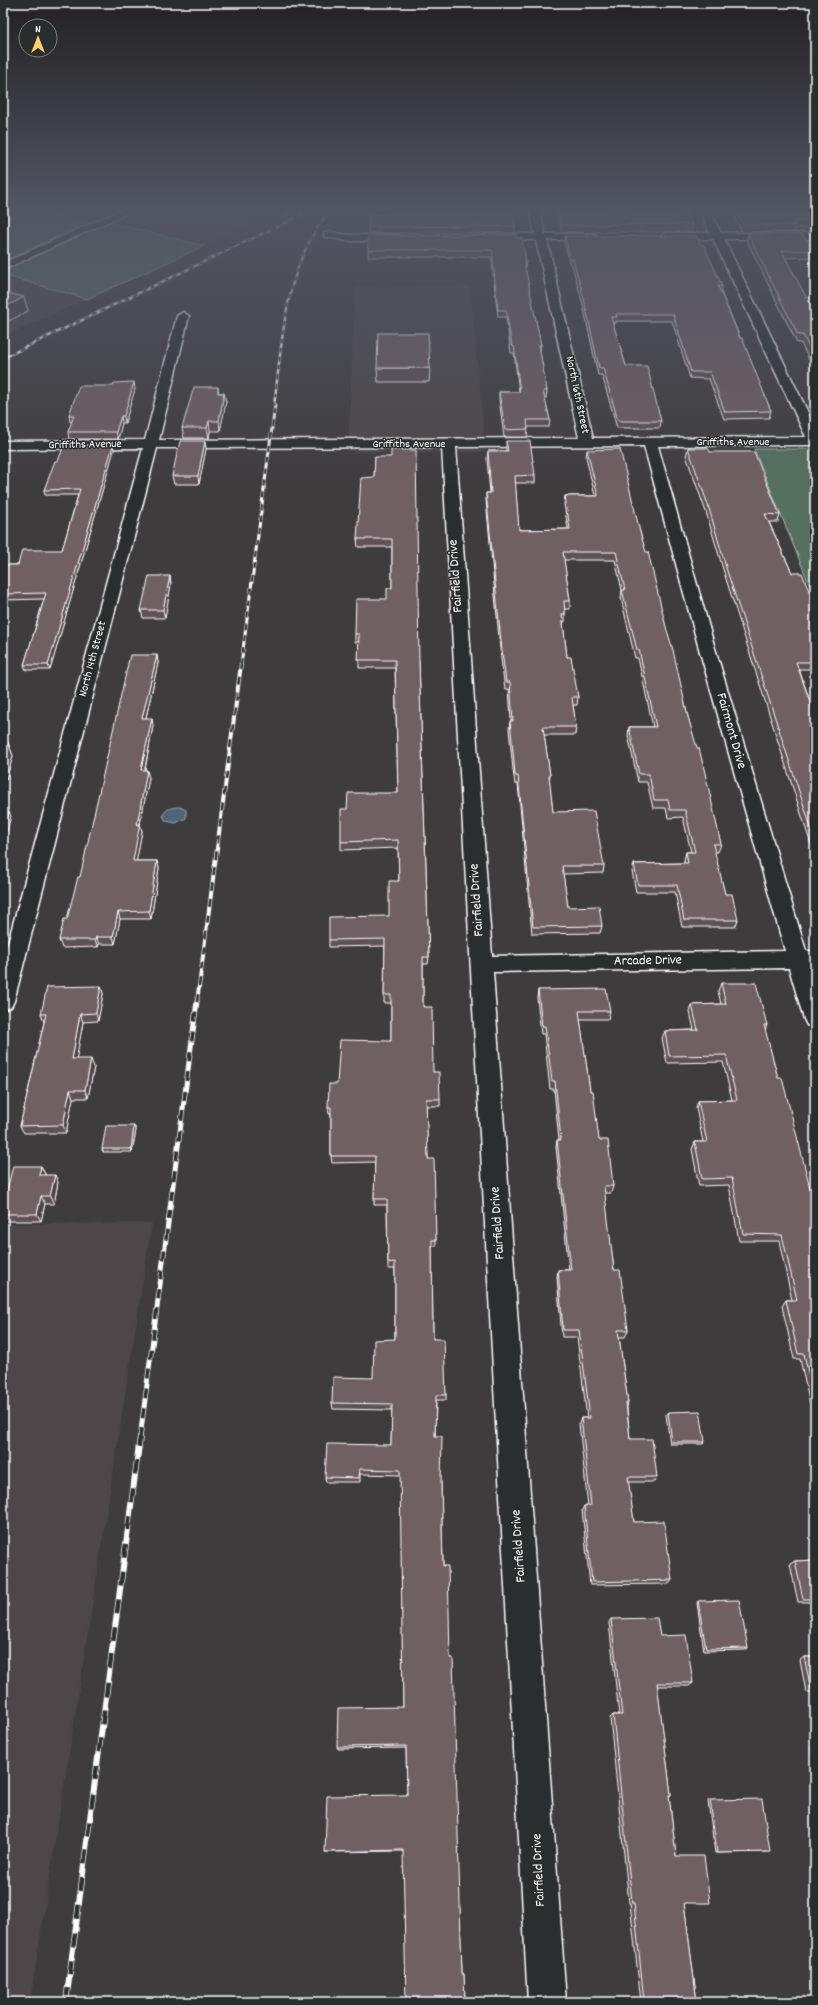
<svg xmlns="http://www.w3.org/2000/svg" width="818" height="2005" viewBox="0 0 818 2005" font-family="Dekko,sans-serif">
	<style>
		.built { fill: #4e4649 }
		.green { fill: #56705e; stroke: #aab8ae }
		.water { fill: #506574; stroke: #96a3ac }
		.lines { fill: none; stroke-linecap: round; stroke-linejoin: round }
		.street-casing { stroke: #fff; stroke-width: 3 }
		.street { fill: #2a2d2e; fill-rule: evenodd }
		.rail-far4-casing { stroke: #fff; stroke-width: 2.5 }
		.rail-far3-casing { stroke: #fff; stroke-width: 3 }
		.rail-far2-casing { stroke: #fff; stroke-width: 4 }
		.rail-far1-casing { stroke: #fff; stroke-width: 5 }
		.rail-casing { stroke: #fff; stroke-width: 6 }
		.rail-far4 { stroke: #2a2d2e; stroke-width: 1.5; stroke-dasharray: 4.5; stroke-linecap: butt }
		.rail-far3 { stroke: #2a2d2e; stroke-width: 2; stroke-dasharray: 6; stroke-linecap: butt }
		.rail-far2 { stroke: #2a2d2e; stroke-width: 2.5; stroke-dasharray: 8; stroke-linecap: butt }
		.rail-far1 { stroke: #2a2d2e; stroke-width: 3.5; stroke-dasharray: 10; stroke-linecap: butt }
		.rail { stroke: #2a2d2e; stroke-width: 4.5; stroke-dasharray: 14; stroke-linecap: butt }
		.wall { fill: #605156; stroke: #fff }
		.shaded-wall { fill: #4e4246; stroke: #fff }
		.building { fill: #705e64; stroke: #fff }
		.labels { text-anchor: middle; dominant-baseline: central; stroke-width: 3; stroke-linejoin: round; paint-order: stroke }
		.far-street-label { font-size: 12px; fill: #fff; stroke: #2a2d2e }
		.street-label { font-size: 14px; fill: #fff; stroke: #2a2d2e }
	</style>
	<rect width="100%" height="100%" fill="#3f3c3e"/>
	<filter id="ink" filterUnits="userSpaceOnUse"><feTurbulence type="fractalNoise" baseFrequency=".025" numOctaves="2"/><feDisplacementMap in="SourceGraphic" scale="8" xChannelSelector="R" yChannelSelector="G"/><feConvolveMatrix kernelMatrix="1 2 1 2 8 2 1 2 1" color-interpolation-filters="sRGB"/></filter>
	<g filter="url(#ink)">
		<g class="built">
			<polygon points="26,207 124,207 87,222"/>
			<polygon points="142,207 283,207 204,246 108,222"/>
			<polygon points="3,275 87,299 3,337"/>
			<polygon points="470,286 486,452 380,453 348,451 355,287"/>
			<polygon points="152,1223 30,2002 3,2002 3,1224"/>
		</g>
		<g class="green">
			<polygon points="3,207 26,207 87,222 7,259 3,258"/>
			<polygon points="108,222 204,246 87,299 3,275 3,271"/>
			<polygon points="754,449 815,449 815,598"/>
		</g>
		<path class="water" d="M180 807 186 810V818L176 823 166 821 163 816C165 808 173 807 180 807Z"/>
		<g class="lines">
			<g class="street-casing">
				<g id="street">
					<polygon points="128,207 140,207 3,270 3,263"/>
					<path d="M529 207H539L545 234H594L599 237 594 240H547L593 438 806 437 713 239H666L661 236 666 233H710L698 207H708L721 233H815V239H724L815 427V445L658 446 714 645 806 951H815V967H811L815 982V1028L807 1025 804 1019 789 968 493 972 566 2002H528L442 447 157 448 14 1001 11 1007 3 1010V961L143 448 3 449V441L145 440 177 316 183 312 189 316 159 440 579 438 536 240H486L481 237 486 234H535ZM644 446 698 645 785 951 492 956 456 447Z"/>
					<polygon points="329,232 350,235 398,235 403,238 398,241 350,241 325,237 324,235 325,233"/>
				</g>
			</g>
			<use href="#street" class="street"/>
			<g class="rail-far4-casing">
				<g id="rail-far4">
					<polyline points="282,218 301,207"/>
					<polyline points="3,358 318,207"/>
					<path d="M274 406C283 338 284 261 333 207"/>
				</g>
			</g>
			<g class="rail-far3-casing">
				<polyline id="rail-far3" points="241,665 275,405"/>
			</g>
			<g class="rail-far2-casing">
				<polyline id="rail-far2" points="197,1002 241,664"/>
			</g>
			<g class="rail-far1-casing">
				<polyline id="rail-far1" points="140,1438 197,1001"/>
			</g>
			<g class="rail-casing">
				<polyline id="rail" points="66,2002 140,1437"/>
			</g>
			<use href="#rail-far4" class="rail-far4"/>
			<use href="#rail-far3" class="rail-far3"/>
			<use href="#rail-far2" class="rail-far2"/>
			<use href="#rail-far1" class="rail-far1"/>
			<use href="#rail" class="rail"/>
		</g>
		<g class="wall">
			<polygon points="222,207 243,207 244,209 223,211"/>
			<polygon points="556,207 684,207 692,224 691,232 562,232"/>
			<polygon points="729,207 815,207 815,228 795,228 795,232 742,232"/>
			<polygon points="390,214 515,226 515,233 369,233 368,227"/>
			<polygon points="748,234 813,250 811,257 785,258 815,314 815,372 801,343 797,343 747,241"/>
			<polygon points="565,236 722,286 721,292 771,411 769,418 724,419 709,379 690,378 672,321 616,321 616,323 613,323 626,366 661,421 660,428 617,428 602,375 598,375 583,305 572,265 570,265 564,242"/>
			<polygon points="516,238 526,262 525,268 541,345 540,352 547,391 546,398 545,398 550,420 549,427 528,427 527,437 504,437 499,399 499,392 519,392 514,353 511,353 506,317 498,317 491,257 368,257 368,250"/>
			<polygon points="377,368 430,368 429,382 378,382"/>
			<polygon points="218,387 219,393 224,393 226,402 220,431 210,431 209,438 184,438 182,428"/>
			<polygon points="135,389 125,423 122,423 118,439 69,439 68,432 72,422 70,422 69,415"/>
			<polygon points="205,441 206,449 199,484 174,484 172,476"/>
			<polygon points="506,441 535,475 535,483 515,483 519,530 568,529 564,504 565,496 595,496 586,457 587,450 640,532 688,717 721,844 718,852 714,852 725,894 738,920 735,927 682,927 675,892 636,892 632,871 634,864 684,863 684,860 686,852 691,852 683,817 668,818 666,808 653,808 647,782 638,782 628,735 629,727 653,727 638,658 635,658 621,598 622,590 615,560 564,560 570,601 570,609 565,609 565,622 563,622 567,657 578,697 577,705 573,705 576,727 575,735 544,735 550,775 549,783 553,812 604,866 603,873 563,874 568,907 602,926 600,933 532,934 518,784 515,784 513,770 509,729 510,721 511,721 509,689 505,689 501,659 486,500 486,493 490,493 487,459 488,451 506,451"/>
			<polygon points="113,445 114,450 50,670 26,670 24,665 44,599 4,600 3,602 3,565 18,565 62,550 78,495 45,495 44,490 58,461"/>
			<polygon points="688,448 710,452 780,515 778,522 769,522 792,573 815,606 815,613 814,616 815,618 815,669 799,669 815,716 815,857 726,579 706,512 686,456"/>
			<polygon points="375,457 419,661 429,957 428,964 423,964 423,1007 433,1072 440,1099 440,1106 426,1106 428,1159 436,1240 436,1246 432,1246 433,1339 446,1395 446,1400 436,1400 435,1436 441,1484 443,1566 450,1658 462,1973 463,1973 464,1974 465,2002 403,1851 326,1852 325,1852 407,1795 406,1748 338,1749 337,1747 403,1707 401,1475 360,1474 360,1482 326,1482 325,1477 391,1445 392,1410 333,1409 332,1403 373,1378 395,1339 395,1269 388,1269 387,1205 374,1205 375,1162 332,1163 331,1156 331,1114 329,1114 328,1107 337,1084 391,1041 391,1003 384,1003 385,946 329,947 329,940 389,916 399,881 398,848 341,850 341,842 347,809 398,793 395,668 359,668 359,642 355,642 355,634 387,599 392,588 392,547 358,547 357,539 374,477"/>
			<polygon points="170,576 171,584 165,618 143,618 141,610"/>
			<polygon points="157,655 158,663 146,718 153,726 145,770 149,778 140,824 142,831 136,861 157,861 159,868 151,919 120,919 115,944 99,944 98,947 62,948 59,940 67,919 80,877"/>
			<polygon points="3,740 7,740 13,756 6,779 3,779"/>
			<polygon points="721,983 767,1025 765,1031 778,1078 815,1207 815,1428 800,1359 794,1359 782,1306 786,1300 792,1300 779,1241 739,1241 729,1185 699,1186 692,1149 695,1142 703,1142 696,1108 698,1101 732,1100 723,1062 667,1063 662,1038 665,1031 694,1030 690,1012 692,1005 721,1004 718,991"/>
			<polygon points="101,986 103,994 98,1021 83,1022 76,1059 94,1067 88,1098 73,1098 66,1133 24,1133 20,1126 44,1022 41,1014"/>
			<polygon points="538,990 610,1011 608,1019 580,1019 590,1091 599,1140 613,1186 611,1193 604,1193 614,1270 628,1330 625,1337 619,1337 628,1403 627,1407 630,1439 657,1477 654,1482 628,1482 634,1522 672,1580 669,1584 590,1585 582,1510 584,1506 588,1506 579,1424 581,1418 587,1418 577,1337 562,1337 557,1277 558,1270 569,1270 556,1147 557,1140 559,1140 554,1089 550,1089 544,1034 541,1034 537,998"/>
			<polygon points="134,1126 136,1130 132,1152 103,1152 102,1149"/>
			<polygon points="41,1166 45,1174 45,1175 58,1182 54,1204 45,1204 41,1221 5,1221 3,1217 3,1206"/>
			<polygon points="668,1412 705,1442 703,1444 670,1444 666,1414"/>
			<polygon points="815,1560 815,1602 798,1602 790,1564 795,1561"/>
			<polygon points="698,1601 748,1648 745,1650 704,1651 697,1603"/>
			<polygon points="611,1619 660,1636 693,1683 689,1686 657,1686 671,1795 669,1796 676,1856 684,1903 697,2002 641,2002 630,1903 629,1903 610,1718 613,1715 619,1715 609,1622"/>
			<polygon points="804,1657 815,1657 815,1692 806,1692 800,1660"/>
			<polygon points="814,1746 815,1746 815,1770 811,1747"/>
			<polygon points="710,1800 768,1852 715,1853 708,1801"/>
		</g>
		<g class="shaded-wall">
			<polygon points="24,297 28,311 3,324 3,308"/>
			<polygon points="134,382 135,389 125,423 124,416"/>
			<polygon points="224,393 226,402 220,431 219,421"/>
			<polygon points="121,416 122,423 118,439 116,432"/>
			<polygon points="209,421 210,431 209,438 207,428"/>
			<polygon points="205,441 206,449 199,484 198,476"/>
			<polygon points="113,445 114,450 50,670 48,665"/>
			<polygon points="170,576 171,584 165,618 163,610"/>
			<polygon points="157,655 158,663 144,726 142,718"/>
			<polygon points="152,718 153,726 143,778 141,770"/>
			<polygon points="7,740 13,756 6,779 3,772 3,754"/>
			<polygon points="147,770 149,778 140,824 142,831 135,869 133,861 137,825"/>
			<polygon points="9,812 11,816 5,839 3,834"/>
			<polygon points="157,861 159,868 151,919 149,911"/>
			<polygon points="118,912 120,919 115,944 113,937"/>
			<polygon points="96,937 99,944 98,947 95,940"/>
			<polygon points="101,986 103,994 98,1021 96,1013"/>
			<polygon points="80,1014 83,1022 75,1067 72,1059"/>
			<polygon points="91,1059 94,1067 88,1098 85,1090"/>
			<polygon points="70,1090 73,1098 66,1133 63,1125"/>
			<polygon points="134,1126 136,1130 132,1152 131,1149"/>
			<polygon points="41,1166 45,1174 43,1182 39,1175"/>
			<polygon points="55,1175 58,1182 54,1204 50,1196"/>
			<polygon points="41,1196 45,1204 41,1221 37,1214"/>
		</g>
		<g class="building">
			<polygon points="390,207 511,207 511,210 513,210 515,226 368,227 369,214 390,214"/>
			<polygon points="558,207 684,207 692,224 562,225"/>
			<polygon points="734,207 815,207 815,221 794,221 796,225 744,225"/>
			<polygon points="748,234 802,234 813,250 782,251 815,314 815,360 803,335 798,335"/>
			<polygon points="516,235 516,238 522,238 526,262 524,262 541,345 539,345 547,391 543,391 550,420 527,420 528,429 505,430 499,392 520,392 514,346 512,346 506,310 498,310 492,250 368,250 368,236"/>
			<polygon points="565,236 696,236 701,245 704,245 722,286 718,286 740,338 742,338 771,411 725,412 710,372 691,372 673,314 616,314 617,317 611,317 626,366 647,366 661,421 618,421 603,368 599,368 584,299 573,259 570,259"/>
			<polygon points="3,292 24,297 3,308"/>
			<polygon points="378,333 428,333 430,368 377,368"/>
			<polygon points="134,382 124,416 121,416 116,432 68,432 74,415 69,415 79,386 113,386 114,383"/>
			<polygon points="194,387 218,387 218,393 224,393 219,421 209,421 207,428 182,428"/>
			<polygon points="180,441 205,441 198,476 172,476"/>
			<polygon points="506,441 530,441 535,475 515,476 519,530 570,529 565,496 598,496 587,450 620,449 640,532 646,552 648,552 666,627 673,650 688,717 697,748 699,748 709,790 721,844 713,844 725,894 732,894 738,920 684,920 677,885 638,885 634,864 688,863 686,852 695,852 685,810 670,810 668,800 654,800 649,774 639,774 629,727 656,727 639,650 637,650 622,590 625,590 616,552 563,552 570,601 564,601 565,614 562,614 567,657 571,657 578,697 572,697 576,727 543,727 550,775 549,775 553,812 594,811 604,866 562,866 568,907 599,906 602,926 533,927 518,776 515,776 514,762 510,721 513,721 510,682 506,682 502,651 486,493 491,493 488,451 508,451"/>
			<polygon points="64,445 113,445 48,665 24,665 46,593 3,594 3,565 18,565 22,550 62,550 80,489 44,490 55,461 58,461"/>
			<polygon points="688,448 708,448 710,452 754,452 780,515 765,514 792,573 802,573 815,606 815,609 811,609 815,618 815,662 796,662 815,716 815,840 727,571 708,505"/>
			<polygon points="391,450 416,450 419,661 429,957 423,957 423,1007 432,1007 433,1072 439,1072 440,1099 426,1099 428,1159 434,1159 436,1240 432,1240 433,1339 444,1339 446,1395 436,1395 435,1436 442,1436 441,1484 443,1566 448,1566 450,1658 453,1658 462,1974 464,1974 465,2002 406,2002 403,1850 325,1852 327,1796 407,1795 406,1746 337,1747 338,1708 403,1707 400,1470 360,1469 359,1478 325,1477 327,1444 391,1445 392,1404 332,1403 333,1377 373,1378 374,1340 395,1339 395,1262 388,1263 387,1199 374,1199 375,1156 331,1156 331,1107 328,1107 329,1084 337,1084 340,1040 391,1041 391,995 384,995 385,939 329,940 329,917 389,916 389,881 399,881 398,840 341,842 341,809 347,809 348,793 398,793 395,660 358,660 359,634 355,634 356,599 387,599 387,588 392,588 392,539 357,539 361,478 374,477 375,457 391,457"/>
			<polygon points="149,576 170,576 163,610 141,610"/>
			<polygon points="130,655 157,655 142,718 152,718 141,770 147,770 137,825 140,823 133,861 157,861 149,911 118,912 113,937 96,937 95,940 59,940 64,919 67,919 78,877 80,877"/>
			<polygon points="3,740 7,740 3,754"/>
			<polygon points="3,812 9,812 3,834"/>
			<polygon points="721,983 756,983 767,1025 764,1025 778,1078 782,1078 815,1207 815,1403 804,1354 798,1354 786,1300 797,1300 782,1235 743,1234 732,1178 702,1179 695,1142 707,1142 698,1101 737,1100 726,1055 669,1056 665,1031 698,1030 692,1005 726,1004"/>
			<polygon points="101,986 96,1013 80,1014 72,1059 91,1059 85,1090 70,1090 63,1125 20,1126 46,1014 41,1014 47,987"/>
			<polygon points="606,989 610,1011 579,1011 590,1091 593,1091 599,1140 608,1140 613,1186 604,1186 614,1270 620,1270 628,1330 618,1330 628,1403 626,1403 630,1439 652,1439 657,1477 628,1477 634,1522 664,1521 672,1580 592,1582 584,1506 591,1505 581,1418 590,1418 579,1330 563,1330 558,1270 571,1270 557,1140 561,1140 555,1081 552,1081 545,1026 542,1026 538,990"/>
			<polygon points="106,1126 134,1126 131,1149 102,1149"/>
			<polygon points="13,1166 41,1166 39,1175 55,1175 50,1196 41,1196 37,1214 3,1214 3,1206"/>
			<polygon points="700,1411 705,1442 672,1442 668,1412"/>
			<polygon points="815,1560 815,1599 803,1599 795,1561"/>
			<polygon points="739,1600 748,1648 706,1649 698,1601"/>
			<polygon points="657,1618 660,1636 686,1635 693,1683 657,1683 671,1795 669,1795 676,1856 704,1856 710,1903 684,1903 697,2002 644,2002 634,1903 632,1903 613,1715 622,1715 611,1619"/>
			<polygon points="804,1657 815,1657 815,1689 811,1689"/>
			<polygon points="762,1799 770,1852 717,1853 710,1800"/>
		</g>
	</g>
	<linearGradient id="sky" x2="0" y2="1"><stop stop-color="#232122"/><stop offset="0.43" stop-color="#525663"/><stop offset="1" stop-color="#525663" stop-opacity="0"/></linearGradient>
	<rect width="818" height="487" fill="url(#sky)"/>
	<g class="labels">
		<g class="far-street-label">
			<text transform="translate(577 395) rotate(78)">North 16th Street</text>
			<text x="733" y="442">Griffiths Avenue</text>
			<text x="409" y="444">Griffiths Avenue</text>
			<text transform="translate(85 445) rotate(-1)">Griffiths Avenue</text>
			<text transform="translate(93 659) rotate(-75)">North 14th Street</text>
		</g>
		<g class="street-label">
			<text transform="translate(456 576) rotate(-94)">Fairfield Drive</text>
			<text transform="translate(731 731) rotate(74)">Fairmont Drive</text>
			<text transform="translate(477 900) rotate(-94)">Fairfield Drive</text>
			<text transform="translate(648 961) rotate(-1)">Arcade Drive</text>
			<text transform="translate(498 1223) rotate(-94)">Fairfield Drive</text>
			<text transform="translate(519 1546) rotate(-94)">Fairfield Drive</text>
			<text transform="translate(539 1870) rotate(-93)">Fairfield Drive</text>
		</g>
	</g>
	<rect width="818" height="2005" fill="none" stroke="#2a2d2e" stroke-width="16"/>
	<rect x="8" y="8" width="802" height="1989" fill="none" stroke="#fff" stroke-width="1.5" filter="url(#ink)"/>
	<g transform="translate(38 38)"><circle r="19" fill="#2a2d2e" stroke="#7f8182"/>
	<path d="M0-3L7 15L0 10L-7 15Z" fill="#ffd166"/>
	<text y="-6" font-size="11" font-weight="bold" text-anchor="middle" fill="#ffffff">N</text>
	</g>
</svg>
